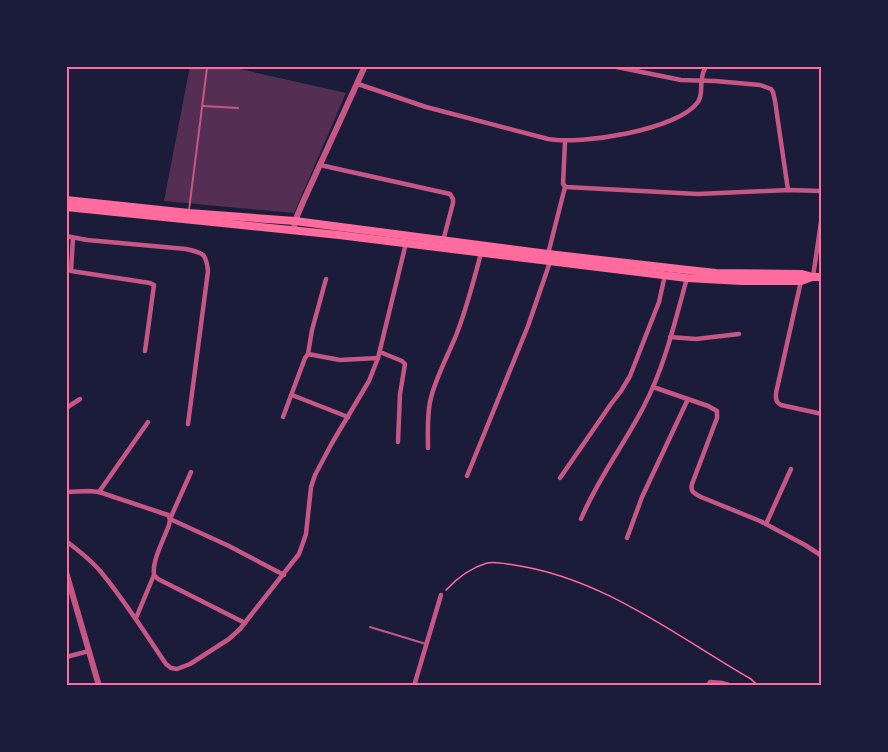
<svg xmlns="http://www.w3.org/2000/svg" width="888" height="752" viewBox="0 0 888 752" font-family="'DM Sans',sans-serif">
	<style>
		.building { fill: #542f53 }
		.lines { fill: none; stroke-linecap: round; stroke-linejoin: round }
		.path { stroke: #ff6b9d; stroke-width: 1.5 }
		.service { stroke: #c65784; stroke-width: 2 }
		.minor { stroke: #c65784; stroke-width: 4.5 }
		.tertiary { stroke: #c65784; stroke-width: 6 }
		.primary { stroke: #ff6b9d; stroke-width: 8 }
		.neatline { fill: none; stroke: #ff6b9d; stroke-width: 2 }
	</style>
	<rect width="100%" height="100%" fill="#1b1b3a"/>
	<polygon class="building" points="190,66 227,66 346,93 294,213 164,201"/>
	<g class="lines">
		<path class="path" d="M446 590C458 577 470 568 487 563 495 561 506 564 514 565 603 578 675 635 751 679L758 686"/>
		<g class="service">
			<polyline points="203,106 238,108"/>
			<polyline points="189,210 207,68"/>
			<polyline points="370,627 426,644"/>
		</g>
		<g class="minor">
			<polyline points="612,66 681,80 715,81 760,85 771,89 773,92 775,101 788,190"/>
			<path d="M358 84 426 107 548 139C581 145 678 130 698 102 703 94 700 87 702 79 702 75 704 70 706 66"/>
			<polyline points="565,142 563,184 566,187 698,194 788,190 822,191"/>
			<polyline points="320,165 450,194 453,199 453,203 443,241"/>
			<path d="M66 236 87 240 186 249C202 253 206 252 208 271L188 424"/>
			<polyline points="73,238 71,271 150,283 154,285 145,351"/>
			<polyline points="548,254 565,187"/>
			<polyline points="813,277 822,215"/>
			<path d="M801 281 776 393C776 398 775 402 781 405L822 414"/>
			<polyline points="670,337 696,339 739,334"/>
			<polyline points="380,352 402,361 405,364 400,394 398,442"/>
			<polyline points="308,354 312,330 326,279"/>
			<path d="M653 387 708 406 717 411V418L692 484C690 492 694 493 701 497L760 521 805 545 822 556"/>
			<polyline points="292,395 348,417"/>
			<polyline points="66,408 80,399"/>
			<polyline points="283,417 305,358 308,354 340,360 378,358"/>
			<path d="M428 448C428 433 427 417 430 402 435 378 448 356 457 333 467 307 474 280 481 253"/>
			<polyline points="191,472 170,519 229,546 284,575"/>
			<polyline points="467,476 528,326 550,262"/>
			<polyline points="560,478 611,404 621,391 630,376 659,302 665,275"/>
			<path d="M66 492 89 491 99 492 168 515 170 519 169 525C164 539 152 560 154 575L158 579 245 623"/>
			<polyline points="99,492 148,422"/>
			<path d="M581 519C598 478 624 445 644 406 665 366 675 321 687 278"/>
			<polyline points="766,524 791,469"/>
			<polyline points="627,538 642,497 688,399"/>
			<path d="M66 541C78 550 91 560 101 572 125 601 145 633 166 664L171 668 177 669 190 664 229 639 240 629 299 554 306 534 311 487 315 475 332 443 369 381 378 358 406 243"/>
			<polyline points="136,618 154,575"/>
			<polyline points="66,657 89,651"/>
			<polyline points="414,686 441,595"/>
			<polyline points="708,686 710,682 722,683 732,686"/>
		</g>
		<g class="tertiary">
			<polyline points="294,229 295,221 303,202 365,66"/>
			<polyline points="66,572 99,686"/>
		</g>
		<g class="primary">
			<polyline points="66,200 189,213 295,221 548,254 688,270 716,273 802,274 813,277 822,277"/>
			<polyline points="66,207 339,235 687,278 742,281 801,281 812,277"/>
		</g>
	</g>
	<rect width="888" height="752" fill="none" stroke="#1b1b3a" stroke-width="135"/>
	<rect x="68" y="68" width="752" height="616" class="neatline"/>
</svg>
